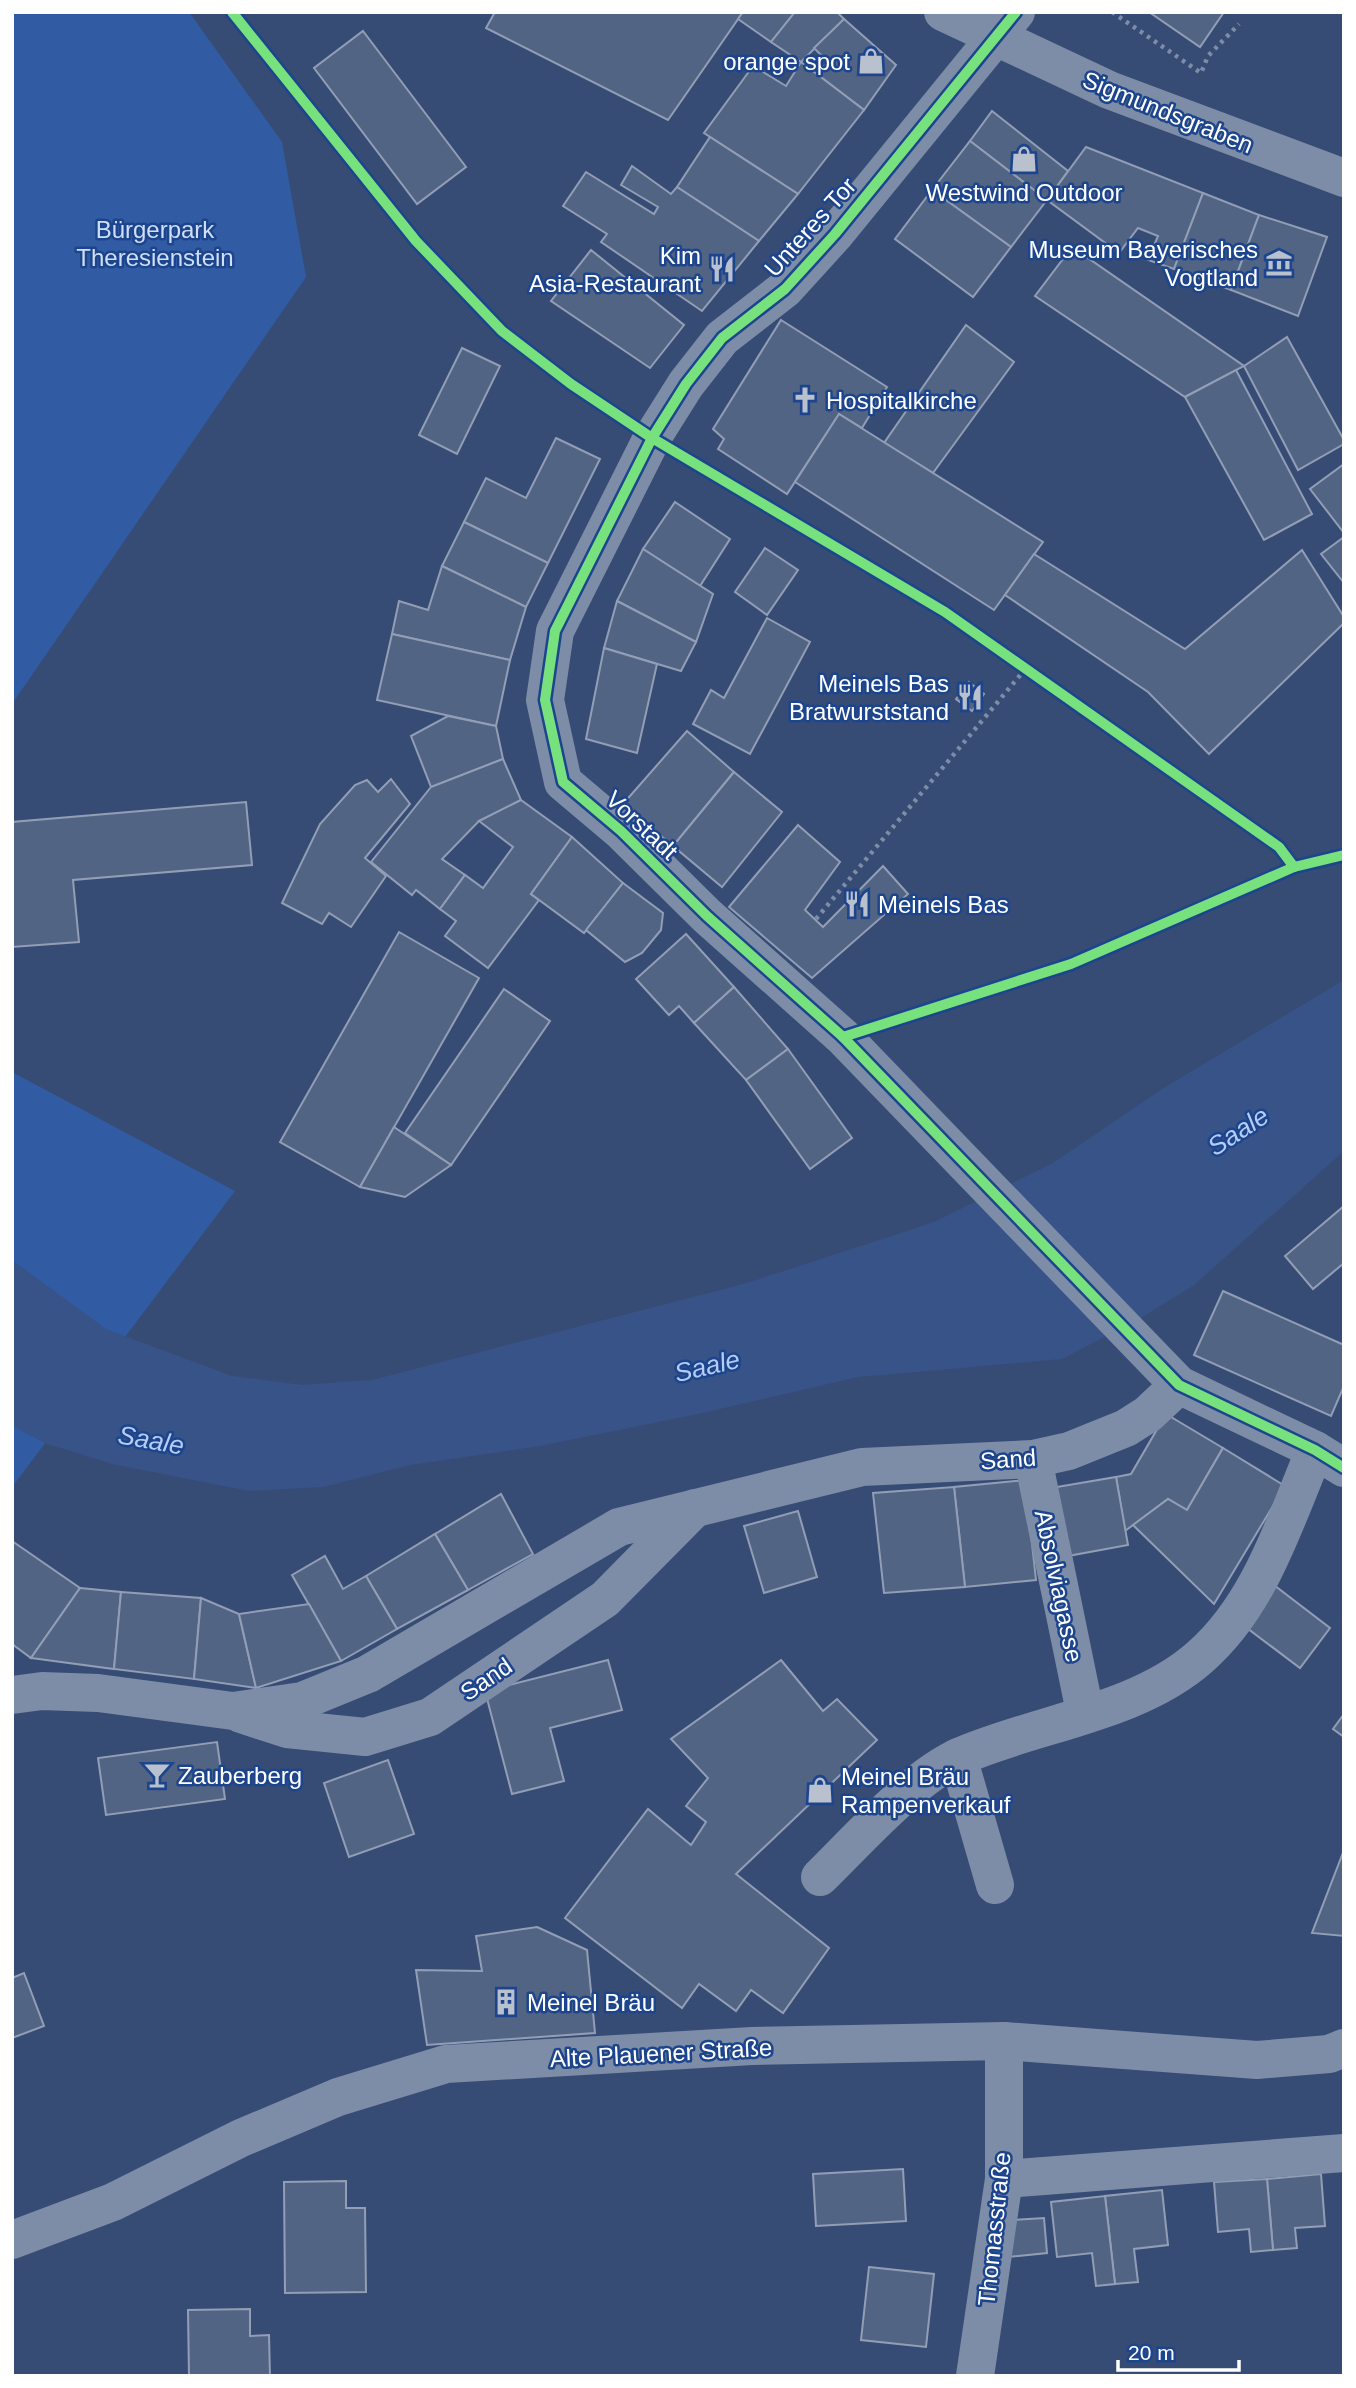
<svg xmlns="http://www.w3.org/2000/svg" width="1356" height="2388" viewBox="0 0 1356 2388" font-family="Arial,sans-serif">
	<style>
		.green { fill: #315ca4 }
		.water { fill: #375387 }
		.building { fill: #526484; stroke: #929eb5; stroke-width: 2 }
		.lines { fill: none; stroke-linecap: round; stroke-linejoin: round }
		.path { stroke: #7d8da7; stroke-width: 4.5; stroke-dasharray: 3.5 5; stroke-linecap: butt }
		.minor { stroke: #7d8da7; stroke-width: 38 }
		.cycleway-casing { stroke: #1d458d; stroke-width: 15 }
		.cycleway { stroke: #77e17e; stroke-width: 10 }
		.labels { text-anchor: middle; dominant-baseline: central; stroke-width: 5; stroke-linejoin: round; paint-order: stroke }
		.poi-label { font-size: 24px; fill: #fff; stroke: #1d458d; text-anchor: start }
		.street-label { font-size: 24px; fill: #fff; stroke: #1d458d }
		.park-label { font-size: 24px; fill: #cfdff9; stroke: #1d458d }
		.water-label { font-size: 26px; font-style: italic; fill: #b5cdf4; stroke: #1d458d }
	</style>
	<rect width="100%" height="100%" fill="#364c74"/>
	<g class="green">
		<polygon points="12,12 189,12 282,142 306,277 12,704"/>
		<polygon points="12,1072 235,1191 12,1487"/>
	</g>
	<polygon class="water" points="1344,980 1344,1151 1193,1286 1139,1319 1062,1359 858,1377 698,1414 540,1446 410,1465 323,1487 249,1491 112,1464 45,1443 12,1426 12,1260 106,1329 232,1376 302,1385 372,1380 747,1283 934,1222 1053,1163 1162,1089"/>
	<g class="building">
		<polygon points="495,12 743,12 668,120 486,28"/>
		<polygon points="743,12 795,12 771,42 738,19"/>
		<polygon points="795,12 837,12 844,19 801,62 771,42"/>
		<polygon points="1149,12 1224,12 1200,47"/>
		<polygon points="844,19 896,65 864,110 817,74 828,62 814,48"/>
		<polygon points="363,31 466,167 417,204 314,68"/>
		<polygon points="801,62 864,110 798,194 704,133 753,66 786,86"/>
		<polygon points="992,111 1068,171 1047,200 970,141"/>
		<polygon points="710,137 798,194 759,241 677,187"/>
		<polygon points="970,141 1047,200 1011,247 932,190"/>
		<polygon points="1086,147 1203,193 1174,269 1148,260 1158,236 1138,228 1119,253 1047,200"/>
		<polygon points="632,166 671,194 677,187 759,241 702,311 601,242 607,234 563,206 586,172 654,214 658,207 621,185"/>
		<polygon points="932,190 1011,247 973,297 895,239"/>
		<polygon points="1203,193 1259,215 1231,290 1174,269"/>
		<polygon points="1259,215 1327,237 1298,316 1231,290"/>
		<polygon points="1072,247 1244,366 1185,397 1035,296"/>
		<polygon points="591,250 684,325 650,368 551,301"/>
		<polygon points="781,320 887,387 862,428 839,414 787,494 718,449 724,439 713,429"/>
		<polygon points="966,325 1014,362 933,473 884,443"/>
		<polygon points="1287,337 1344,440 1344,444 1298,470 1244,366"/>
		<polygon points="462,348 500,366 457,454 419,435"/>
		<polygon points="1236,370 1312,514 1264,540 1185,397"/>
		<polygon points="839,414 1043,542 994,610 795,482"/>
		<polygon points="556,438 600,459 548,563 464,522 486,478 526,498"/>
		<polygon points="1344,464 1344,533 1310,489"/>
		<polygon points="675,502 730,539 700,586 643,549"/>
		<polygon points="464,522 548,563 526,607 442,566"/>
		<polygon points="1344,537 1344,583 1321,554"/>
		<polygon points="765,548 798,570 767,615 735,592"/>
		<polygon points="643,549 713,594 696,642 617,601"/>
		<polygon points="1302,550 1344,617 1344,623 1209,754 1148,692 1005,595 1034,554 1185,649"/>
		<polygon points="442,566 526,607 510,660 392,634 399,601 428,610"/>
		<polygon points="617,601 696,642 681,671 604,648"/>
		<polygon points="767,618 810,642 750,754 693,724 711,690 724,698"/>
		<polygon points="392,634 510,660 496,726 377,700"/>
		<polygon points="604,648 657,664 637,753 586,739"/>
		<polygon points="969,682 984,694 972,711 956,699"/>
		<polygon points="448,716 496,726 503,759 431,787 411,736"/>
		<polygon points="687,731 734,772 673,846 623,804"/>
		<polygon points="503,759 521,800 479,821 442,859 465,875 440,909 416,890 412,895 371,862 431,787"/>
		<polygon points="734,772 782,812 722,887 673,846"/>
		<polygon points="391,779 410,804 365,858 386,876 351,927 329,913 322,924 282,903 320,824 355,785 367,780 378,792"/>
		<polygon points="521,800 572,837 531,894 539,900 488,968 445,936 456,921 440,909 465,875 483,888 513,847 479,821"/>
		<polygon points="246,802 252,865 73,880 79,942 12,947 12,822"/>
		<polygon points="798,825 840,862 805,910 823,927 883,866 908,894 812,978 729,907"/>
		<polygon points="572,837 623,883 584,933 531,894"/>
		<polygon points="623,883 663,913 661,930 642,953 625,962 586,930"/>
		<polygon points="399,932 479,978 360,1187 280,1142"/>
		<polygon points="686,934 734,987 694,1023 679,1006 669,1015 636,979"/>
		<polygon points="734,987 788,1049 746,1080 694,1023"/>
		<polygon points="504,989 550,1021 451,1165 405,1133"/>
		<polygon points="788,1049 852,1138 810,1169 746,1080"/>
		<polygon points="394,1127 451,1165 405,1197 360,1187"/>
		<polygon points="1344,1206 1344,1263 1313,1289 1285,1256"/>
		<polygon points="1223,1291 1344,1345 1344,1386 1331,1416 1194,1355"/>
		<polygon points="1166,1414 1223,1448 1187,1510 1168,1499 1125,1531 1116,1477 1131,1474"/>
		<polygon points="1223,1448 1285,1486 1214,1604 1133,1525 1168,1499 1187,1510"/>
		<polygon points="1116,1477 1128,1545 1057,1558 1045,1489"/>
		<polygon points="1025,1480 1036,1580 965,1587 954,1487"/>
		<polygon points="954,1487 965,1587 884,1593 873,1493"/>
		<polygon points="501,1494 533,1554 468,1590 435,1534"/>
		<polygon points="798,1511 817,1577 764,1593 744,1526"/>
		<polygon points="435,1534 468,1590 397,1629 366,1576"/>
		<polygon points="12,1541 80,1588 31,1658 12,1644"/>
		<polygon points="325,1556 343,1589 366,1576 397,1629 341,1661 292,1575"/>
		<polygon points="1270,1582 1330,1628 1300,1668 1239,1622"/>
		<polygon points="80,1588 121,1592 114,1669 31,1658"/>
		<polygon points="121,1592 201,1598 194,1679 114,1669"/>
		<polygon points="201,1598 239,1614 256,1688 194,1679"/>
		<polygon points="309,1604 341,1661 256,1688 239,1614"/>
		<polygon points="608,1660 622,1710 550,1728 564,1781 512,1794 485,1691"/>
		<polygon points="781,1660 823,1711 837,1699 877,1740 736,1874 829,1948 783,2013 751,1990 736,2011 699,1984 682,2008 565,1918 648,1809 691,1845 706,1822 686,1806 708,1778 671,1739"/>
		<polygon points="1344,1714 1344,1737 1333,1729"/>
		<polygon points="217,1742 225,1799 106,1815 98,1758"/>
		<polygon points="388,1760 414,1834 349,1857 324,1783"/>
		<polygon points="1344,1850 1344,1936 1312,1933"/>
		<polygon points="537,1927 587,1950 595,2033 427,2045 416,1970 482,1971 476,1936"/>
		<polygon points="24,1973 44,2026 12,2038 12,1978"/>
		<polygon points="903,2169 906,2221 816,2226 813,2174"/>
		<polygon points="1321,2174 1325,2226 1295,2228 1297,2248 1273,2250 1267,2179"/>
		<polygon points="1267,2179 1273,2250 1251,2252 1249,2229 1218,2232 1214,2182"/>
		<polygon points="346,2181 346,2208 365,2208 366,2292 285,2293 284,2182"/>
		<polygon points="1162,2190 1168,2245 1134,2249 1138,2282 1115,2284 1105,2196"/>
		<polygon points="1105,2196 1115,2284 1096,2286 1092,2253 1057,2257 1051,2202"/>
		<polygon points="1044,2218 1047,2253 1008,2257 1012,2220"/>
		<polygon points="869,2267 934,2274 926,2347 861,2340"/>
		<polygon points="250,2309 250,2336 269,2335 270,2376 189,2376 188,2310"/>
	</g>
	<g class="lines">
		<g class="path">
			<polyline points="1112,12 1201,73 1208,56 1239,24"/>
			<polyline points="816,919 1027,667"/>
		</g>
		<g class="minor">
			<polyline points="943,12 1109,90 1344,178"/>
			<polyline points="1016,12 835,234 785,289 722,338 686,384 652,438 555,631 545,700 563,782 621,831 707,916 843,1037 1179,1385 1315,1450 1344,1468"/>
			<polyline points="1033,1459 1085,1712"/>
			<polyline points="12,1695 42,1691 98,1693 233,1711 302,1701 368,1674 619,1527 862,1467 1033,1459 1069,1451 1126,1428 1148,1414 1179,1385"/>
			<polyline points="241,1714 287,1729 365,1737 430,1717 605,1599 695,1508"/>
			<polyline points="958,1757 995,1885"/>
			<path d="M820 1877C857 1841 914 1776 961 1756 1037 1723 1137 1713 1200 1657 1260 1605 1285 1521 1315 1450"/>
			<polyline points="1004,2179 1344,2153"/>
			<polyline points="12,2240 113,2202 241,2138 338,2097 446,2064 752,2046 1004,2041 1257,2060 1329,2054 1344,2048"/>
			<polyline points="975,2376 1004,2179 1004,2041"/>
		</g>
		<g class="cycleway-casing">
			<g id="cycleway">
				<polyline points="232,12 416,241 502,331 571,384 652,438 945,612 1279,847 1294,867"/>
				<polyline points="1016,12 835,234 785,289 722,338 686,384 652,438 555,631 545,700 563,782 621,831 707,916 843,1037 1179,1385 1315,1450 1344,1468"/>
				<polyline points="843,1037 1071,964 1294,867 1344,855"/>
			</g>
		</g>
		<use href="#cycleway" class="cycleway"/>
	</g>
	<defs>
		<g id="shop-bare" transform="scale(2.1)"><path d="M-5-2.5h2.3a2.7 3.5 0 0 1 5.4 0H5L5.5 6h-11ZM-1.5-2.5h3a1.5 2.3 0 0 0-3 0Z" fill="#b9c0ce" stroke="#1d458d" stroke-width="2.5" paint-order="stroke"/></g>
		<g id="museum-bare" transform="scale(2.1)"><path d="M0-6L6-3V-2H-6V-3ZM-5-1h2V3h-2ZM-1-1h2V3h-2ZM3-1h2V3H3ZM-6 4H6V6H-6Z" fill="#b9c0ce" stroke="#1d458d" stroke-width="2.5" paint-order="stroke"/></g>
		<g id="restaurant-bare" transform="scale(2.1)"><path d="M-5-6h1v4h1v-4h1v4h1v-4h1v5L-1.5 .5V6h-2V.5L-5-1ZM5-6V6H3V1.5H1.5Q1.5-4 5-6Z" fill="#b9c0ce" stroke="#1d458d" stroke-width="2.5" paint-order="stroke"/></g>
		<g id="church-bare" transform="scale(2.1)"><path d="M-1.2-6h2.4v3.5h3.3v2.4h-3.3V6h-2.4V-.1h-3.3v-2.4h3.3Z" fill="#b9c0ce" stroke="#1d458d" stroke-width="2.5" paint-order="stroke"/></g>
		<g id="bar-bare" transform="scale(2.1)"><path d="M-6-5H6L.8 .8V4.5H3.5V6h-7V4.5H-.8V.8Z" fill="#b9c0ce" stroke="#1d458d" stroke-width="2.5" paint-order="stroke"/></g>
		<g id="building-bare" transform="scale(2.1)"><path d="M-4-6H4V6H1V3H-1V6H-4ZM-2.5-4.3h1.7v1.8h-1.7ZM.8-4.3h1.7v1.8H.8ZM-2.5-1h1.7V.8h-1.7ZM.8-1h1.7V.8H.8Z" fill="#b9c0ce" stroke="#1d458d" stroke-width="2.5" paint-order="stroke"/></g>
	</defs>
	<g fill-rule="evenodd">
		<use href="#shop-bare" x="871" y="61"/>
		<use href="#shop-bare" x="1024" y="159"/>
		<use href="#museum-bare" x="1279" y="263"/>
		<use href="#restaurant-bare" x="722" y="269"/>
		<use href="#church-bare" x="805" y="400"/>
		<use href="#restaurant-bare" x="970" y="697"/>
		<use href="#restaurant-bare" x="857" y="904"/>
		<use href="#bar-bare" x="157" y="1775"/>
		<use href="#shop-bare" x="820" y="1790"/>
		<use href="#building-bare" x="506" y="2002"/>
	</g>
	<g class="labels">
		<g class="poi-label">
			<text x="850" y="61" text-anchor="end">orange spot</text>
			<text x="1024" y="192" text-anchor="middle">Westwind Outdoor</text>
			<text x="1258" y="249" text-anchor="end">Museum Bayerisches<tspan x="1258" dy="28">Vogtland</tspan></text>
			<text x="701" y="255" text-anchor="end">Kim<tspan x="701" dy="28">Asia-Restaurant</tspan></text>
			<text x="826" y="400">Hospitalkirche</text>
			<text x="949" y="683" text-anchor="end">Meinels Bas<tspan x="949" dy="28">Bratwurststand</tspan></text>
			<text x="878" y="904">Meinels Bas</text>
			<text x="178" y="1775">Zauberberg</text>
			<text x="841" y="1776">Meinel Bräu<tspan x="841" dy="28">Rampenverkauf</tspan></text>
			<text x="527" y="2002">Meinel Bräu</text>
		</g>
		<g class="street-label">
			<text transform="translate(1168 112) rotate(22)">Sigmundsgraben</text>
			<text transform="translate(810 227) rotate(-48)">Unteres Tor</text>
			<text transform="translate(642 825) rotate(43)">Vorstadt</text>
			<text transform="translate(1008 1459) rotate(-4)">Sand</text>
			<text transform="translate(1059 1586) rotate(78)">Absolviagasse</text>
			<text transform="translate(486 1679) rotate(-34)">Sand</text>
			<text transform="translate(661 2053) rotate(-3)">Alte Plauener Straße</text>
			<text transform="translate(994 2229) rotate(-84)">Thomasstraße</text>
		</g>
		<g class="park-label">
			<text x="155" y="229">Bürgerpark<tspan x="155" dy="28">Theresienstein</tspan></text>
		</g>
		<g class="water-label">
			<text transform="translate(1238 1131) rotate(-33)">Saale</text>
			<text transform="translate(707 1366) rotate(-13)">Saale</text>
			<text transform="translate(151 1440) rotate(10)">Saale</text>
		</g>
	</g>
	<rect width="1356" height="2388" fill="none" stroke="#ffffff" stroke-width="28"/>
	<path d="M1118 2360v10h121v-10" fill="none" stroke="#ffffff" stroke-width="3.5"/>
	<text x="1128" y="2360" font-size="21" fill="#ffffff" stroke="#1d458d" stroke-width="5" paint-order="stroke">20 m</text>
</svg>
